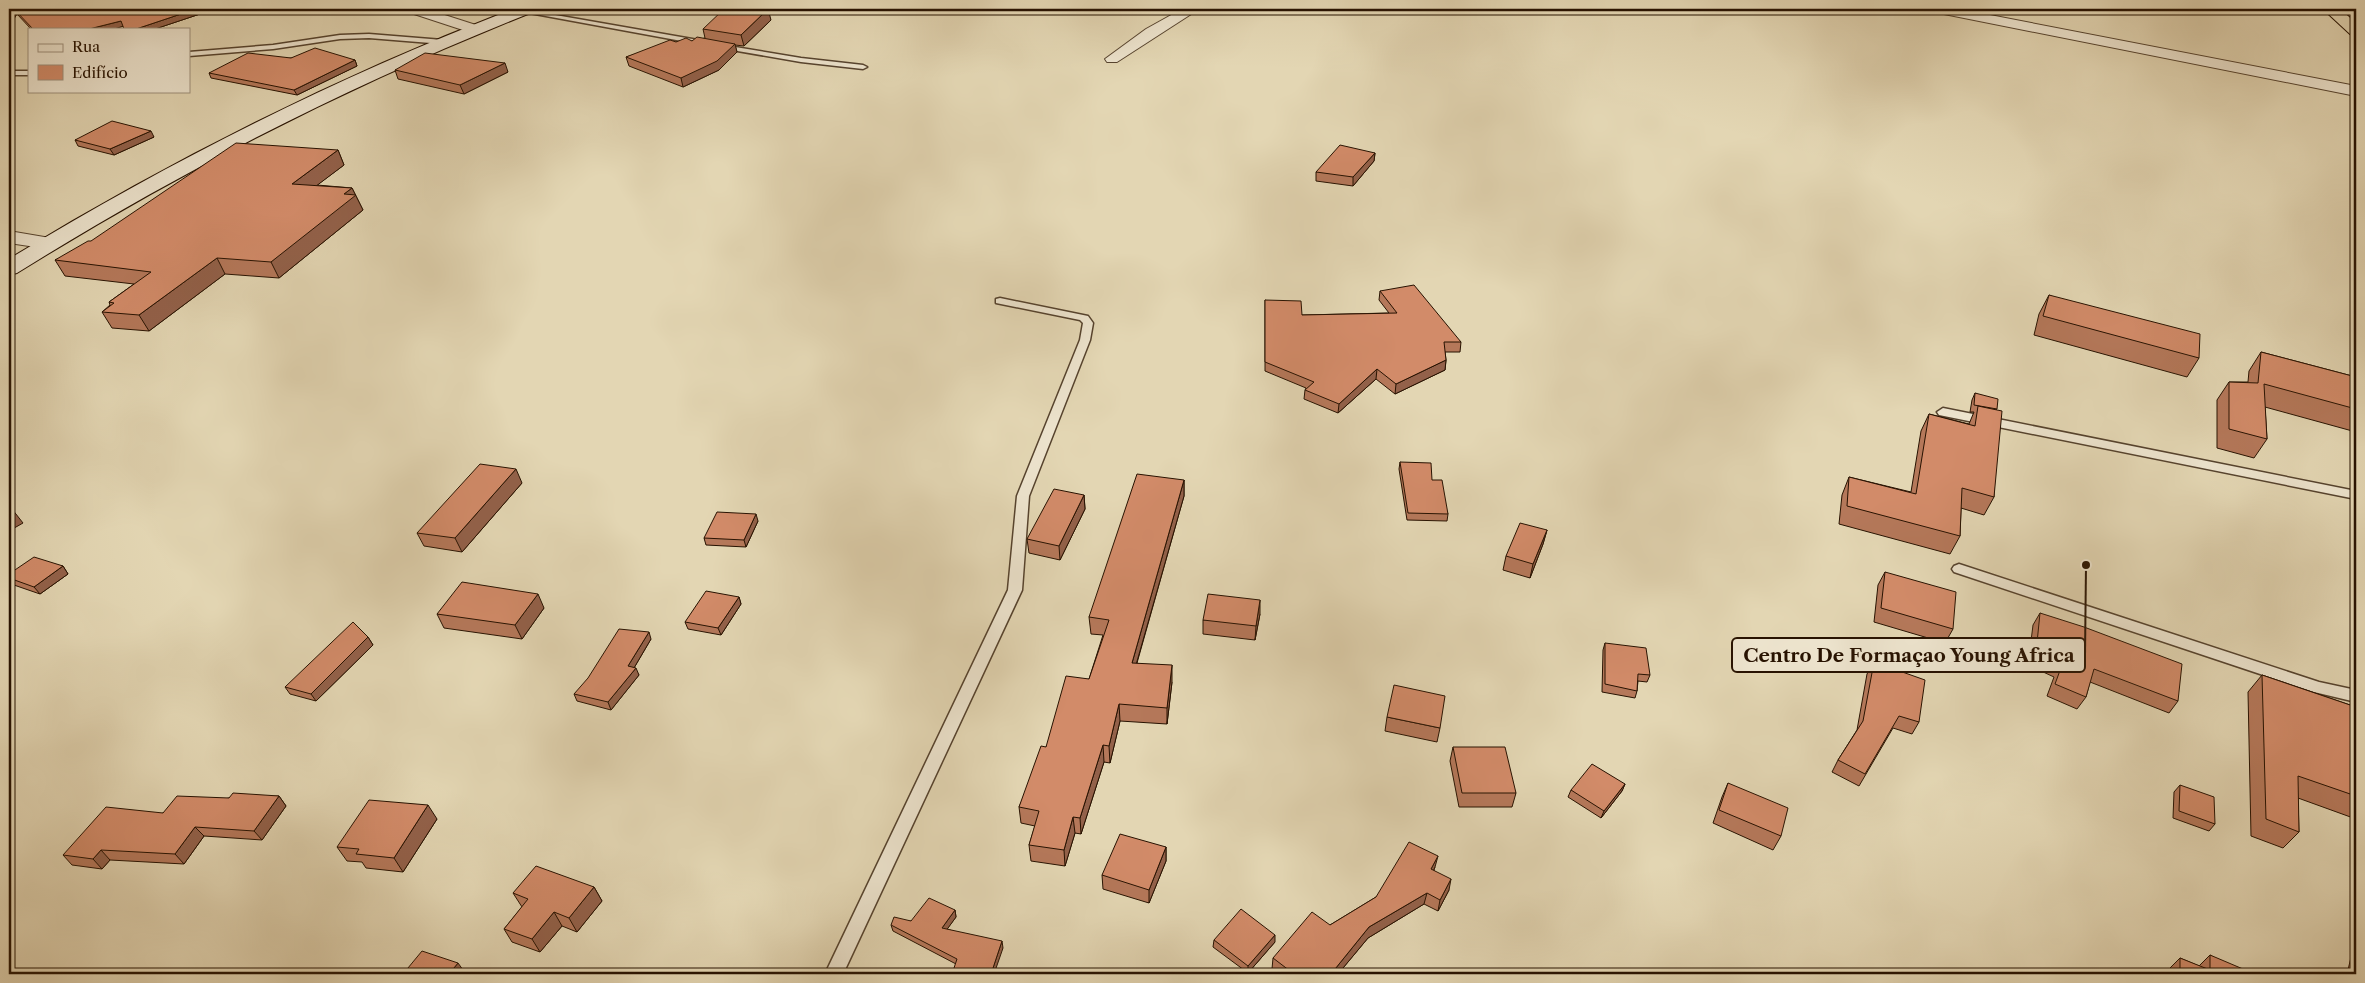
<svg xmlns="http://www.w3.org/2000/svg" width="2365" height="983" viewBox="0 0 2365 983" font-family="'Libre Caslon Text',serif">
	<style>
		.lines { fill: none; stroke-linecap: round; stroke-linejoin: round }
		.service-casing { stroke: #56432e; stroke-width: 3 }
		.minor-casing { stroke: #56432e; stroke-width: 2 }
		.secondary-casing { stroke: #271201; stroke-width: 2 }
		.trunk-casing { stroke: #271201; stroke-width: 2 }
		.path { stroke: #271201; stroke-width: 2; stroke-dasharray: 0.5 2; stroke-linecap: butt }
		.service { fill: #ede4ce; fill-rule: evenodd }
		.minor { fill: #ede4ce; fill-rule: evenodd }
		.secondary { fill: #ede4ce; fill-rule: evenodd }
		.trunk { fill: #e3d6b3; fill-rule: evenodd }
		.wall { fill: #b5785a; stroke: #271201 }
		.shaded-wall { fill: #93614a; stroke: #271201 }
		.building { fill: #d28b69; stroke: #271201 }
		.leader { fill: none; stroke: #271201; stroke-width: 2 }
		.callout-dot { fill: #271201; stroke: #ede4ce; stroke-width: 2 }
		.callout { fill: #ede4ce; stroke: #271201; stroke-width: 2 }
		.callout-label { font-size: 19px; text-anchor: middle; font-weight: bold; fill: #271201 }
	</style>
	<rect width="100%" height="100%" fill="#e3d6b3"/>
	<filter id="stains"><feTurbulence type="fractalNoise" baseFrequency=".004" numOctaves="4"/><feColorMatrix values="0 0 0 0 .2 0 0 0 0 .09 0 0 0 0 .02 0 0 0 .5 -.17"/></filter>
	<radialGradient id="worn" r=".72"><stop offset=".6" stop-color="#630" stop-opacity="0"/><stop offset="1" stop-color="#630" stop-opacity=".3"/></radialGradient>
	<g class="lines">
		<g class="service-casing">
			<g id="service">
				<polygon points="521,9 698,40 702,42 698,44 524,12 521,12"/>
				<polygon points="369,34 443,40 447,42 443,44 369,38 340,39 273,49 189,56 189,52 273,45 340,35"/>
				<polygon points="717,44 801,58 863,65 867,67 863,69 801,62 720,48 716,46"/>
				<rect x="9" y="71" width="20" height="4"/>
				<polygon points="1000,298 1088,316 1093,323 1090,340 1029,496 1022,590 843,974 825,974 1008,590 1017,496 1080,340 1083,323 1080,320 996,303 996,299"/>
				<polygon points="1943,408 2356,491 2356,499 1939,415 1937,412"/>
				<polygon points="1959,564 2319,682 2356,690 2356,702 2314,692 1954,572 1952,569 1954,566"/>
			</g>
		</g>
		<g class="minor-casing">
			<g id="minor">
				<polygon points="406,9 426,9 479,26 481,29 474,33 469,32 408,12"/>
				<polygon points="1182,9 1199,9 1117,62 1107,62 1105,59 1146,29"/>
				<polygon points="1932,9 1959,9 2356,86 2356,96 1939,13"/>
				<polygon points="9,231 56,239 58,243 56,247 49,249 9,243"/>
			</g>
		</g>
		<g class="secondary-casing">
			<path id="secondary" d="M513 9H535L533 12C352 84 182 170 17 273L9 275V259C170 161 337 77 513 9Z"/>
		</g>
		<g class="trunk-casing">
			<polygon id="trunk" points="2323,9 2340,9 2356,23 2356,36 2350,34"/>
		</g>
		<polyline class="path" points="628,10 636,9"/>
		<use href="#service" class="service"/>
		<use href="#minor" class="minor"/>
		<use href="#secondary" class="secondary"/>
		<use href="#trunk" class="trunk"/>
	</g>
	<g class="wall">
		<polygon points="9,9 211,9 212,10 155,29 124,29 123,26 114,29 31,29 17,14"/>
		<polygon points="771,20 744,46 735,45 737,52 719,70 683,87 629,66 626,57 676,42 692,41 705,38 703,29"/>
		<polygon points="291,58 355,60 357,66 297,95 211,78 209,73"/>
		<polygon points="395,70 508,72 464,94 398,79"/>
		<polygon points="154,137 114,155 78,146 75,140"/>
		<polygon points="338,150 344,165 317,185 352,188 363,210 279,278 225,274 149,331 112,328 102,312 110,305 109,302 134,284 65,276 55,260"/>
		<polygon points="1375,153 1374,161 1353,186 1316,181 1316,172"/>
		<polygon points="1380,291 1461,342 1460,352 1445,352 1446,360 1445,370 1395,394 1376,379 1338,413 1304,399 1305,390 1306,388 1265,371 1265,300 1302,315 1389,313 1379,300"/>
		<polygon points="2049,295 2199,358 2187,377 2034,335 2039,314"/>
		<polygon points="2261,352 2356,377 2356,432 2265,407 2267,439 2254,458 2217,448 2217,400 2229,382 2248,382 2249,371"/>
		<polygon points="1975,393 1997,410 1994,497 1984,515 1961,508 1960,536 1950,554 1839,524 1842,495 1849,477 1911,492 1921,431 1929,414 1969,424 1974,412 1970,412 1972,400"/>
		<polygon points="1400,462 1432,480 1448,514 1447,521 1407,520 1399,469"/>
		<polygon points="1184,480 1184,496 1137,663 1172,682 1167,724 1120,721 1110,763 1104,762 1081,834 1075,833 1065,866 1031,861 1029,845 1035,826 1021,823 1019,807 1046,747 1089,679 1103,635 1091,634 1089,617"/>
		<polygon points="522,483 462,552 424,546 417,533"/>
		<polygon points="1084,495 1085,509 1060,560 1029,553 1027,539"/>
		<polygon points="758,521 746,547 706,545 704,538"/>
		<polygon points="1547,530 1543,544 1530,578 1503,570 1506,556"/>
		<polygon points="63,566 68,574 40,594 11,584 9,581 9,574"/>
		<polygon points="1885,572 1953,629 1945,643 1874,622 1878,585"/>
		<polygon points="739,597 741,604 721,635 688,629 685,622"/>
		<polygon points="544,608 522,639 444,628 437,614"/>
		<polygon points="2040,613 2178,701 2169,713 2090,682 2086,697 2077,709 2047,696 2054,677 2028,665 2033,625"/>
		<polygon points="1260,614 1255,640 1203,634 1203,620"/>
		<polygon points="368,637 373,645 316,701 290,694 285,687"/>
		<polygon points="651,639 634,668 639,675 611,710 577,701 574,694"/>
		<polygon points="1605,643 1650,675 1647,682 1638,681 1637,691 1635,698 1602,692 1603,650"/>
		<polygon points="1874,662 1919,722 1912,734 1893,728 1859,786 1832,772 1838,760 1857,730 1867,674"/>
		<polygon points="2262,675 2356,707 2356,819 2298,798 2299,832 2283,848 2251,836 2248,692"/>
		<polygon points="1387,717 1440,728 1437,742 1385,731"/>
		<polygon points="1453,747 1516,793 1512,807 1459,807 1450,761"/>
		<polygon points="1728,783 1781,836 1773,850 1713,823 1722,797"/>
		<polygon points="1625,784 1622,791 1601,818 1568,797 1571,790"/>
		<polygon points="2180,785 2215,824 2209,831 2173,818 2174,792"/>
		<polygon points="279,796 286,806 262,840 204,836 184,864 110,860 102,869 72,865 63,855 163,813 229,798"/>
		<polygon points="437,819 403,872 366,868 362,862 347,861 337,847"/>
		<polygon points="1166,847 1166,861 1149,903 1103,889 1102,875"/>
		<polygon points="1435,867 1434,870 1449,890 1438,911 1424,904 1368,938 1338,974 1279,974 1272,969 1273,958 1330,925 1376,897"/>
		<polygon points="594,887 602,901 577,932 562,926 540,952 512,942 504,929 522,907 513,893"/>
		<polygon points="955,910 956,917 947,929 1003,948 956,964 893,931 891,925 911,921"/>
		<polygon points="1214,940 1275,942 1248,973 1213,947"/>
		<polygon points="2356,949 2356,974 2347,974 2352,953"/>
		<polygon points="2210,955 2243,974 2167,974 2167,971 2180,958 2199,966"/>
	</g>
	<g class="shaded-wall">
		<polygon points="14,9 17,14 9,27 9,17"/>
		<polygon points="196,9 211,9 212,10 155,29 136,29"/>
		<polygon points="768,9 771,20 744,46 741,35"/>
		<polygon points="121,21 124,26 114,29 89,29"/>
		<polygon points="735,44 737,52 719,70 683,87 681,78"/>
		<polygon points="355,60 357,66 297,95 294,90"/>
		<polygon points="505,63 508,72 464,94 460,85"/>
		<polygon points="151,131 154,137 114,155 110,149"/>
		<polygon points="338,150 344,165 299,199 292,184"/>
		<polygon points="1375,153 1374,161 1353,186 1353,177"/>
		<polygon points="352,188 363,210 279,278 271,262 344,194"/>
		<polygon points="217,258 225,274 149,331 139,315"/>
		<polygon points="1446,360 1445,370 1395,394 1396,384"/>
		<polygon points="1377,369 1376,379 1338,413 1339,404"/>
		<polygon points="516,469 522,483 462,552 455,538"/>
		<polygon points="1184,480 1184,496 1132,679 1132,663"/>
		<polygon points="1084,495 1085,509 1060,560 1059,546"/>
		<polygon points="12,509 23,523 9,531 9,511"/>
		<polygon points="756,514 758,521 746,547 744,540"/>
		<polygon points="1547,530 1543,544 1530,578 1533,564"/>
		<polygon points="63,566 68,574 40,594 34,587"/>
		<polygon points="538,594 544,608 522,639 515,625"/>
		<polygon points="739,597 741,604 721,635 718,628"/>
		<polygon points="1260,600 1260,614 1255,640 1256,626"/>
		<polygon points="649,632 651,639 631,673 628,666"/>
		<polygon points="368,637 373,645 316,701 311,694"/>
		<polygon points="1172,665 1172,682 1167,724 1167,708"/>
		<polygon points="636,668 639,675 611,710 608,702"/>
		<polygon points="1119,704 1120,721 1110,763 1109,746"/>
		<polygon points="1103,745 1104,762 1081,834 1080,818"/>
		<polygon points="1625,784 1622,791 1601,818 1604,811"/>
		<polygon points="279,796 286,806 262,840 254,831"/>
		<polygon points="428,805 437,819 403,872 394,858"/>
		<polygon points="1073,817 1075,833 1065,866 1064,850"/>
		<polygon points="195,827 204,836 184,864 175,854"/>
		<polygon points="1166,847 1166,861 1149,903 1149,890"/>
		<polygon points="101,850 110,860 102,869 93,859"/>
		<polygon points="1438,856 1435,867 1429,880 1431,869"/>
		<polygon points="1451,879 1449,890 1438,911 1440,900"/>
		<polygon points="594,887 602,901 577,932 569,918"/>
		<polygon points="1427,893 1424,904 1368,938 1338,974 1331,974 1369,927"/>
		<polygon points="955,910 956,917 943,935 942,928"/>
		<polygon points="554,912 562,926 540,952 532,939"/>
		<polygon points="1275,935 1275,942 1248,973 1248,966"/>
		<polygon points="1002,941 1003,948 994,974 991,974"/>
		<polygon points="458,963 466,974 449,974"/>
	</g>
	<g class="building">
		<polygon points="9,9 196,9 136,29 124,29 121,21 89,29 33,29 14,9 9,17"/>
		<polygon points="724,9 768,9 741,35 703,29"/>
		<polygon points="697,37 735,44 717,61 681,78 626,57 670,40 676,42 686,38 692,41"/>
		<polygon points="315,48 355,60 294,90 209,73 248,53 291,58"/>
		<polygon points="425,53 505,63 460,85 395,70"/>
		<polygon points="112,121 151,131 110,149 75,140"/>
		<polygon points="236,143 338,150 292,184 352,188 344,194 356,195 271,262 217,258 139,315 102,312 114,303 109,302 151,272 55,260 88,241 91,241"/>
		<polygon points="1340,145 1375,153 1353,177 1316,172"/>
		<polygon points="1414,285 1461,342 1444,342 1446,360 1396,384 1377,369 1339,404 1305,390 1314,382 1265,362 1265,300 1301,301 1302,315 1397,313 1380,291"/>
		<polygon points="2049,295 2200,334 2199,358 2043,316"/>
		<polygon points="2261,352 2356,377 2356,409 2264,384 2267,439 2229,429 2229,382 2258,383"/>
		<polygon points="1975,393 1998,399 1997,409 1974,405"/>
		<polygon points="1978,406 2002,411 1994,497 1962,488 1960,536 1847,506 1849,477 1916,494 1929,414 1975,426"/>
		<polygon points="1400,462 1431,463 1432,480 1442,480 1448,514 1408,513"/>
		<polygon points="480,464 516,469 455,538 417,533"/>
		<polygon points="1137,474 1184,480 1132,663 1172,665 1167,708 1119,704 1109,746 1103,745 1080,818 1073,817 1064,850 1029,845 1039,811 1019,807 1041,746 1046,747 1066,676 1089,679 1109,620 1089,617"/>
		<polygon points="1054,489 1084,495 1059,546 1027,539"/>
		<polygon points="717,512 756,514 744,540 704,538"/>
		<polygon points="1520,523 1547,530 1533,564 1506,556"/>
		<polygon points="34,557 63,566 34,587 9,578 9,574"/>
		<polygon points="1885,572 1956,592 1953,629 1881,608"/>
		<polygon points="462,582 538,594 515,625 437,614"/>
		<polygon points="706,591 739,597 718,628 685,622"/>
		<polygon points="1208,594 1260,600 1256,626 1203,620"/>
		<polygon points="2040,613 2084,627 2182,664 2178,701 2094,669 2086,697 2055,684 2062,665 2036,653"/>
		<polygon points="353,622 368,637 311,694 285,687"/>
		<polygon points="619,629 649,632 628,666 636,668 608,702 574,694 588,678"/>
		<polygon points="1605,643 1646,648 1650,675 1638,674 1637,691 1605,684"/>
		<polygon points="1874,662 1925,680 1919,722 1899,716 1865,774 1838,760 1863,721"/>
		<polygon points="2262,675 2356,707 2356,796 2298,776 2299,832 2266,819"/>
		<polygon points="1394,685 1445,696 1440,728 1387,717"/>
		<polygon points="1453,747 1505,747 1516,793 1462,793"/>
		<polygon points="1592,764 1625,784 1604,811 1571,790"/>
		<polygon points="1728,783 1788,808 1781,836 1719,810"/>
		<polygon points="2180,785 2214,797 2215,824 2179,811"/>
		<polygon points="233,793 279,796 254,831 195,827 175,854 101,850 93,859 63,855 106,807 163,813 177,796 229,798"/>
		<polygon points="369,800 428,805 394,858 356,854 359,849 337,847"/>
		<polygon points="1120,834 1166,847 1149,890 1102,875"/>
		<polygon points="1409,842 1438,856 1431,869 1451,879 1440,900 1427,893 1369,927 1331,974 1294,974 1273,958 1312,912 1330,925 1376,897"/>
		<polygon points="536,866 594,887 569,918 554,912 532,939 504,929 528,899 513,893"/>
		<polygon points="929,898 955,910 942,928 1002,941 991,974 952,974 957,959 891,925 894,917 911,921"/>
		<polygon points="1241,909 1275,935 1248,966 1214,940"/>
		<polygon points="422,951 458,963 449,974 403,974"/>
		<polygon points="2210,955 2243,969 2243,974 2180,974 2180,958 2210,970"/>
	</g>
	<path class="leader" d="M2086 565L2085 655"/>
	<circle class="callout-dot" cx="2086" cy="565" r="5"/>
	<rect class="callout" x="1732" y="638" width="353" height="34" rx="5"/>
	<g class="callout-label">
		<text x="1909" y="662">Centro De Formaçao Young Africa</text>
	</g>
	<rect width="2365" height="983" fill="none" stroke="#e3d6b3" stroke-width="30"/>
	<rect x="10" y="10" width="2345" height="963" fill="none" stroke="#271201" stroke-width="2.5"/>
	<rect x="15" y="15" width="2335" height="953" fill="none" stroke="#271201"/>
	<rect x="28" y="28" width="162" height="65" fill="#ede4ce" stroke="#9e907c"/>
	<rect x="38" y="44" width="25" height="8" fill="#ede4ce" stroke="#9e907c"/>
	<text x="72" y="52" font-size="15" fill="#271201">Rua</text>
	<rect x="38" y="65" width="25" height="15" fill="#d28b69" stroke="#9e907c"/>
	<text x="72" y="78" font-size="15" fill="#271201">Edifício</text>
	<rect width="100%" height="100%" filter="url(#stains)"/>
	<rect width="100%" height="100%" fill="url(#worn)"/>
</svg>
